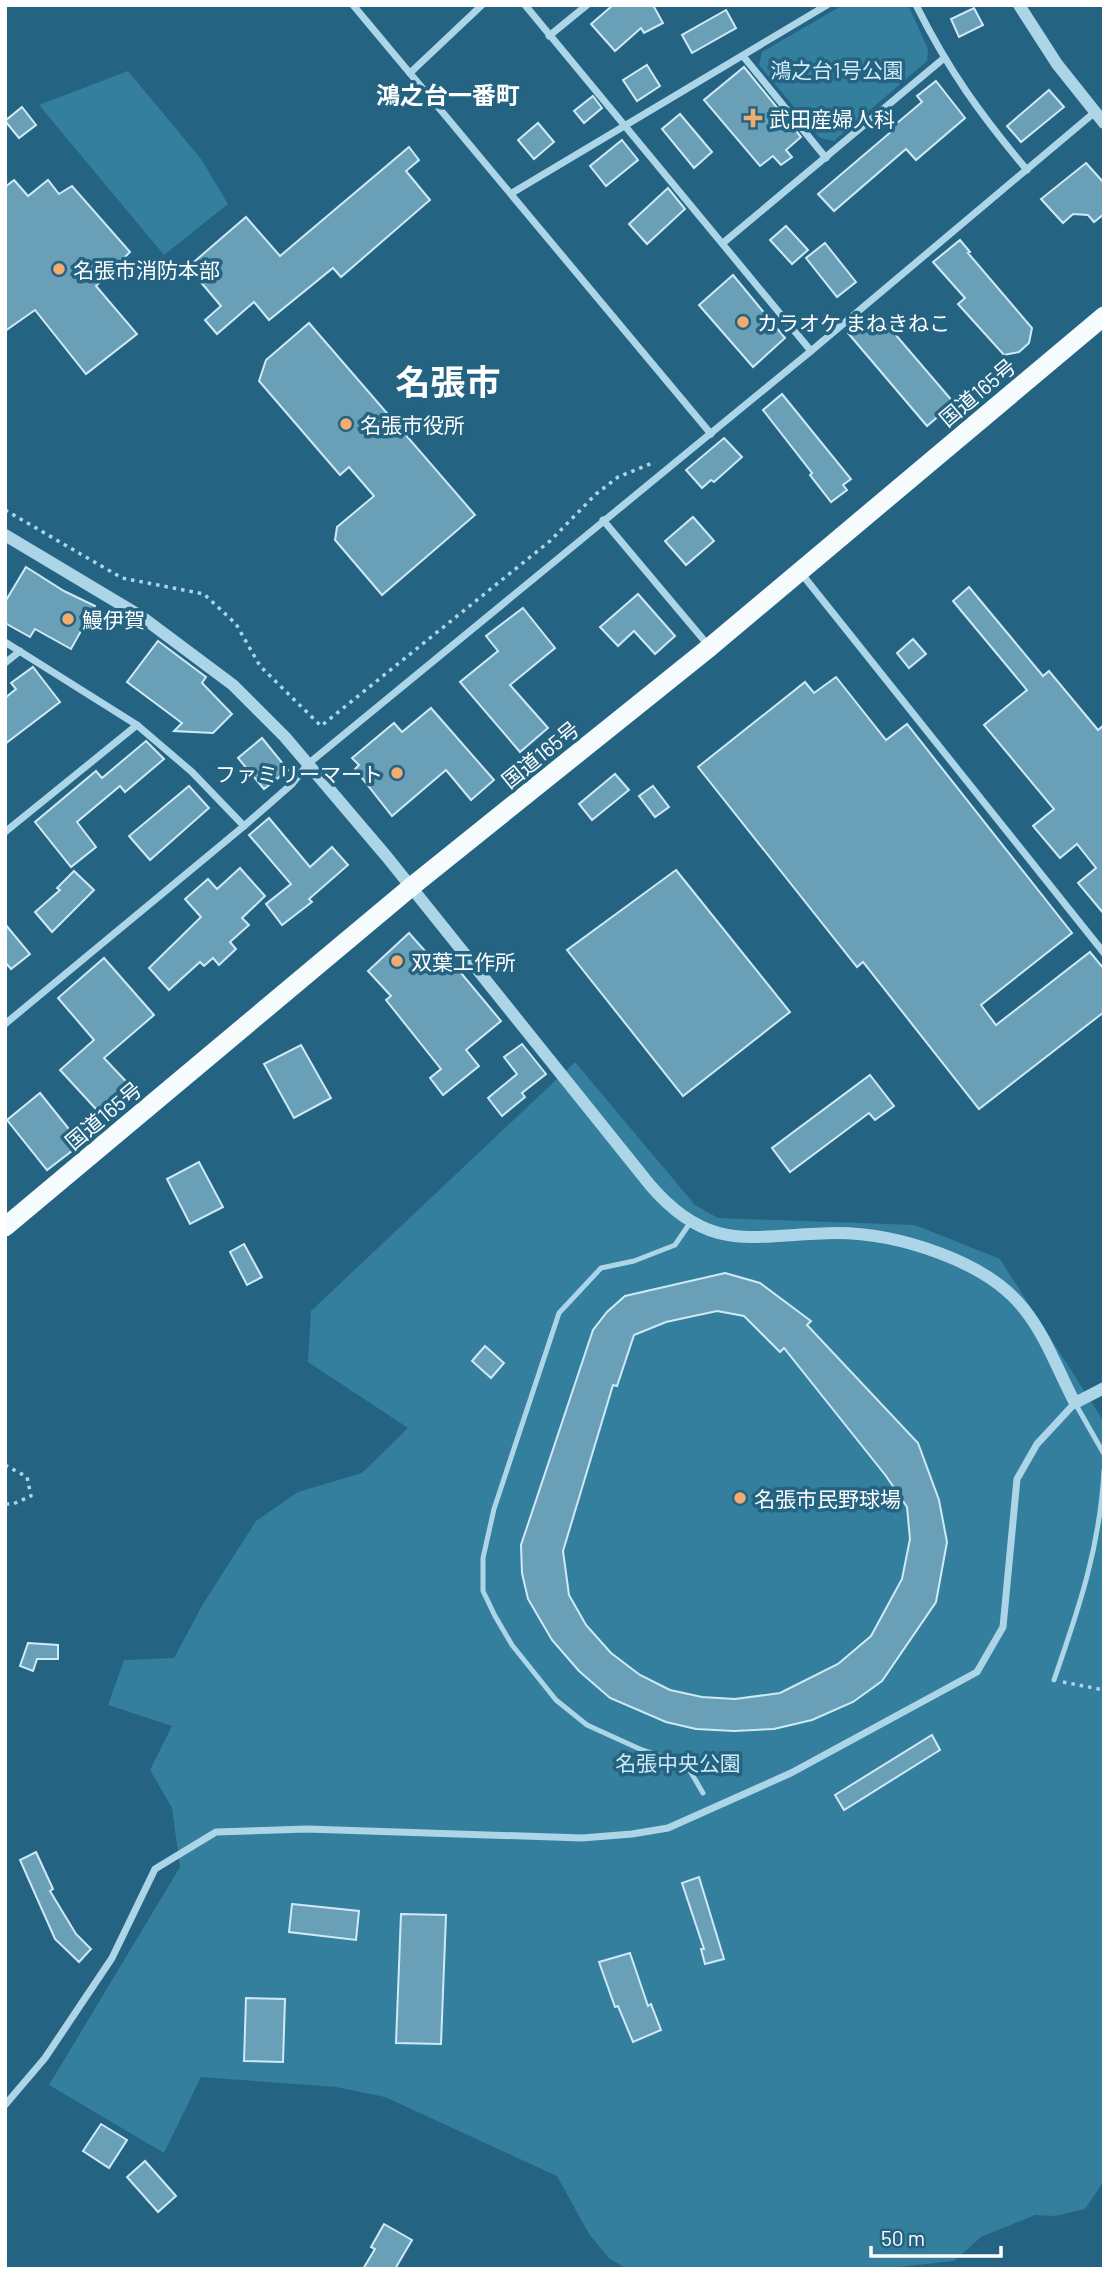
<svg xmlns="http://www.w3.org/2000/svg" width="1109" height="2274" viewBox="0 0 1109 2274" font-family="Barlow,'Noto Sans JP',sans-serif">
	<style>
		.green { fill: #347e9e }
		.building { fill: #69a0b8; stroke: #cfeaf6; stroke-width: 2; fill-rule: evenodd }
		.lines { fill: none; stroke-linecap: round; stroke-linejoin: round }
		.path { stroke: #acd5e7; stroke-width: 3.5; stroke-dasharray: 3.5 5; stroke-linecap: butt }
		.service { stroke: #acd5e7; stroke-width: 5 }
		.minor { stroke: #acd5e7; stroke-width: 7 }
		.tertiary { stroke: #acd5e7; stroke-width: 12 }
		.trunk { stroke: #f6fcfe; stroke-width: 19 }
		.poi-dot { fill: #f2ac6f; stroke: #246482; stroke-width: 2.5 }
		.labels { text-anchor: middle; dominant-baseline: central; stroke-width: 7; stroke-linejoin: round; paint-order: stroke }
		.park-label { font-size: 21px; fill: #cfeaf6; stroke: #246482 }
		.poi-label { font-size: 21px; fill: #fff; stroke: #246482; text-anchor: start }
		.street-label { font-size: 21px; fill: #fff; stroke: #246482 }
		.quarter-label { font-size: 24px; font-weight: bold; fill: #fff; stroke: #246482 }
		.town-label { font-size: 35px; font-weight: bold; fill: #fff; stroke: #246482 }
	</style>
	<rect width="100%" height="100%" fill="#246482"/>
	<g class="green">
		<polygon points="843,5 908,5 928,49 927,61 834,141 820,138 759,65 762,52"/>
		<polygon points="128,71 201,159 228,204 164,255 39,105"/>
		<polygon points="575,1062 695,1205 718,1218 915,1225 1000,1259 1104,1422 1104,2181 1085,2209 1055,2216 1035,2215 981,2237 954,2261 881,2269 627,2269 609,2258 589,2234 557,2176 385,2097 336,2087 201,2077 164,2153 49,2085 180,1867 172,1808 150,1770 172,1726 108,1705 124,1660 174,1658 203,1604 256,1521 298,1492 362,1473 408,1428 308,1362 311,1311"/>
	</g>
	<g class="building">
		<polygon points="613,5 653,5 663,23 644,33 641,28 615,51 591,24"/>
		<polygon points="974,8 983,25 959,37 951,19"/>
		<polygon points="726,10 736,28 692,53 682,35"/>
		<polygon points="647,65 660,86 637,101 623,80"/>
		<polygon points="744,67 801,137 786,150 792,157 781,165 773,156 760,166 704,100"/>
		<polygon points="936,81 965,118 916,160 906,149 834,211 818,194 892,131 890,129 922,102 917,96"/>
		<polygon points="1049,90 1064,107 1021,142 1007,126"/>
		<polygon points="593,96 602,108 584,123 574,111"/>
		<polygon points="22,107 36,125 19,138 5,121"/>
		<polygon points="680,114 712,152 694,168 662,129"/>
		<polygon points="538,123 554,142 534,159 518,140"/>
		<polygon points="622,140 638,160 606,186 590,166"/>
		<polygon points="409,147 419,160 406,171 430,200 341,277 333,268 269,320 254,302 217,334 205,320 221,306 188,267 246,217 280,256"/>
		<polygon points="1086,163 1104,183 1104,214 1094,222 1088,215 1073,214 1063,223 1041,199"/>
		<polygon points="14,180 28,196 48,180 59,194 72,186 130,252 96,286 137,334 86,374 35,310 5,331 5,187"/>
		<polygon points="668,188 685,209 647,244 629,224"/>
		<polygon points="786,226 808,250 792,264 770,240"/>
		<polygon points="960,240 970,252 968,253 1032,328 1029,343 1019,352 1004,355 958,304 965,298 933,262"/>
		<polygon points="825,243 856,282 837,297 806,258"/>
		<polygon points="733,275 785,338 753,367 699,305"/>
		<polygon points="872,313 880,323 883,320 954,403 927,426 848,333"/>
		<polygon points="309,323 475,515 382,595 335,540 337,527 374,496 349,467 340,475 259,381 266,360"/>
		<polygon points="782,394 851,479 843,485 847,490 831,502 810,475 812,473 763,410"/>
		<polygon points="724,438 742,457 714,482 711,480 702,488 686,470"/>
		<polygon points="693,517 714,541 686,565 665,541"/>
		<polygon points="26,567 64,591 95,606 71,649 35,629 30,637 5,623 5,602"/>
		<polygon points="969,587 1043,676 1049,671 1098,730 1104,725 1104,914 1078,883 1096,868 1077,844 1060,858 1033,826 1054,809 984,725 1027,690 953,601"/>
		<polygon points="638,594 675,636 655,654 634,631 618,646 600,627"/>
		<polygon points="523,608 555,648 510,685 548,728 520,752 460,682 498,651 486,636"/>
		<polygon points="913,639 926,654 909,668 897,653"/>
		<polygon points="158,641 206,677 202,683 232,714 213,733 174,731 182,723 127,682"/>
		<polygon points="33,667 60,702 5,744 5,698 16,689 11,683"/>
		<polygon points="836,677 886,740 907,724 1072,933 981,1005 996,1025 1090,952 1104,969 1104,1012 979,1109 863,962 857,967 698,767 805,682 814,693"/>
		<polygon points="431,708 494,780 471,800 446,770 392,816 355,769 359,765 352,758 394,723 402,732"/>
		<polygon points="262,738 288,770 264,789 238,758"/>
		<polygon points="146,741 164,759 125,792 120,786 77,822 96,847 71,867 35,822 96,771 102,778"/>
		<polygon points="615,774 629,790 592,820 579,804"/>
		<polygon points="189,786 209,808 150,860 129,836"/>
		<polygon points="653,786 669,807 655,817 639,796"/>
		<polygon points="269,818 310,867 332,847 348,865 309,899 312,902 282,925 266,904 291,884 249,835"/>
		<polygon points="240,868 265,896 242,918 249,925 230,942 236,949 219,965 213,958 204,966 200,962 169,990 149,968 201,917 185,899 208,879 217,889"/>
		<polygon points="676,870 790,1012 683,1096 567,950"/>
		<polygon points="74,871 94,890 52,932 35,912 60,890 57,888"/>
		<polygon points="5,924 30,954 11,969 5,962"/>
		<polygon points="409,933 441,969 451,961 501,1021 466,1050 479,1066 443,1095 430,1078 441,1069 386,1000 391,996 368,971"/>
		<polygon points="104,958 154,1015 104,1058 137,1093 107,1121 60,1070 94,1040 58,998"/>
		<polygon points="522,1044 546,1074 522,1093 525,1097 502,1116 488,1098 517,1074 504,1057"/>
		<polygon points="301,1045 331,1098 294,1118 264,1064"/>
		<polygon points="870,1075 894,1106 875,1120 869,1113 790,1172 772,1148"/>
		<polygon points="40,1093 81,1144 47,1170 7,1120"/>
		<polygon points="199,1162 223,1207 190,1224 167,1179"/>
		<polygon points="244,1244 262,1277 247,1285 230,1252"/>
		<path d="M725 1273 760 1283 811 1321 807 1325 918 1443 939 1500 947 1542 936 1602 882 1681 853 1702 812 1720 774 1729 734 1731 696 1729 666 1722 610 1698 579 1671 552 1640 528 1599 522 1573 521 1545 593 1330 607 1312 625 1296ZM717 1311 744 1316 780 1352 784 1348 886 1476 907 1507 910 1539 902 1579 871 1636 838 1664 780 1693 735 1699 702 1697 670 1690 640 1675 611 1653 586 1625 569 1595 563 1551 613 1385 617 1386 634 1335 666 1322Z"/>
		<polygon points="485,1346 504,1363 491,1378 472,1361"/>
		<polygon points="28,1643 58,1645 58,1659 37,1659 33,1671 20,1666"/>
		<polygon points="932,1735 940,1750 844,1810 835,1795"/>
		<polygon points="36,1852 53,1889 50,1891 76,1934 91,1949 79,1962 55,1939 20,1860"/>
		<polygon points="699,1877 724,1959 705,1964 701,1949 704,1949 682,1883"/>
		<polygon points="292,1904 359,1911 356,1940 289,1932"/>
		<polygon points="401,1914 446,1915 441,2044 396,2043"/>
		<polygon points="630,1953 648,2006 651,2004 661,2030 633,2042 618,2006 615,2007 599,1962"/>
		<polygon points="246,1998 285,1999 283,2062 244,2061"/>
		<polygon points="101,2124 127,2140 109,2168 83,2151"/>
		<polygon points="145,2161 176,2196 158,2212 127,2177"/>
		<polygon points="384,2224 412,2240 395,2269 363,2269 375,2249 371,2247"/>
	</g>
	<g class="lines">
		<g class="path">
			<polyline points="5,510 122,578 204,594 236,624 260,666 321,726 550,541 596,494 618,477 655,462"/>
			<polyline points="5,1465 27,1477 31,1496 13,1504 5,1504"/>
			<polyline points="1063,1682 1104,1690"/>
		</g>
		<g class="service">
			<polyline points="690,1223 675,1245 634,1261 601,1268 559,1313 494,1509 483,1558 483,1591 495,1616 512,1645 556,1700 587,1725 642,1750 686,1764 703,1793"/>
			<polyline points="1075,1403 1104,1454"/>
			<path d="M1054 1680C1079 1608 1100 1547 1104 1470"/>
		</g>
		<g class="minor">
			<polyline points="353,5 711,434"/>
			<polyline points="525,5 811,351"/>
			<path d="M916 5C949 71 980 114 1027 170"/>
			<polyline points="549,36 587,5"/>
			<polyline points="743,56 826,158"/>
			<polyline points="410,73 482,5"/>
			<polyline points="512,193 827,5"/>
			<polyline points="723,243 943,59"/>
			<polyline points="603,520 708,645"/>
			<polyline points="801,573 1104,953"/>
			<polyline points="5,642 137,725 192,772 244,826"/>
			<polyline points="5,663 20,651"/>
			<polyline points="5,832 137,725"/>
			<polyline points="5,1024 244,826 292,784 308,764 811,351 1095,112"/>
			<polyline points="5,2105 45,2058 112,1958 155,1869 216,1832 307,1829 582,1838 632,1834 668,1828 791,1773 977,1672 1003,1627 1017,1479 1037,1444 1075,1403"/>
		</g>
		<g class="tertiary">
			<polyline points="1019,5 1057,64 1104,123"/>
			<path d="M5 535 142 617 233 685 285 737 387 857 650 1185C711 1256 754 1234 836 1233 896 1233 986 1260 1024 1309 1046 1336 1059 1373 1075 1403L1104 1388"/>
		</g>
		<polyline class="trunk" points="5,1227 411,887 710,647 1104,316"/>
	</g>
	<g class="poi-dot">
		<path d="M749.5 107.5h7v7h7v7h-7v7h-7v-7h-7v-7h7z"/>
		<circle cx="59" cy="269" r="7"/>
		<circle cx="743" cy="322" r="7"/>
		<circle cx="346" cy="424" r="7"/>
		<circle cx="68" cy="619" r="7"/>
		<circle cx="397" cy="773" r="7"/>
		<circle cx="397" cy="961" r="7"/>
		<circle cx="740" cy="1498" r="7"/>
	</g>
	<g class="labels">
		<g class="park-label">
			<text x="837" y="69">鴻之台1号公園</text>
			<text x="678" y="1762">名張中央公園</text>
		</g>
		<g class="poi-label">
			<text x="769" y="118">武田産婦人科</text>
			<text x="73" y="269">名張市消防本部</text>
			<text x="757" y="322">カラオケ まねきねこ</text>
			<text x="360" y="424">名張市役所</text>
			<text x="82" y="619">鰻伊賀</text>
			<text x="383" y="773" text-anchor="end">ファミリーマート</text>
			<text x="411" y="961">双葉工作所</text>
			<text x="754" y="1498">名張市民野球場</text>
		</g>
		<g class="street-label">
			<text transform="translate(977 392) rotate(-40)">国道165号</text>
			<text transform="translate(540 754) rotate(-39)">国道165号</text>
			<text transform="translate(103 1115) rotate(-40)">国道165号</text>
		</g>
		<g class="quarter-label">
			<text x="448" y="94">鴻之台一番町</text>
		</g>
		<g class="town-label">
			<text x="448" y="381">名張市</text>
		</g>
	</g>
	<rect width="1109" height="2274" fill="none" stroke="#ffffff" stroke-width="14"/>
	<path d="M871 2246v10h130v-10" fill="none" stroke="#ffffff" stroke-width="3.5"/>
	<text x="881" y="2246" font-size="21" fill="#ffffff" stroke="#246482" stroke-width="5" paint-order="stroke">50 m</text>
</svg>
